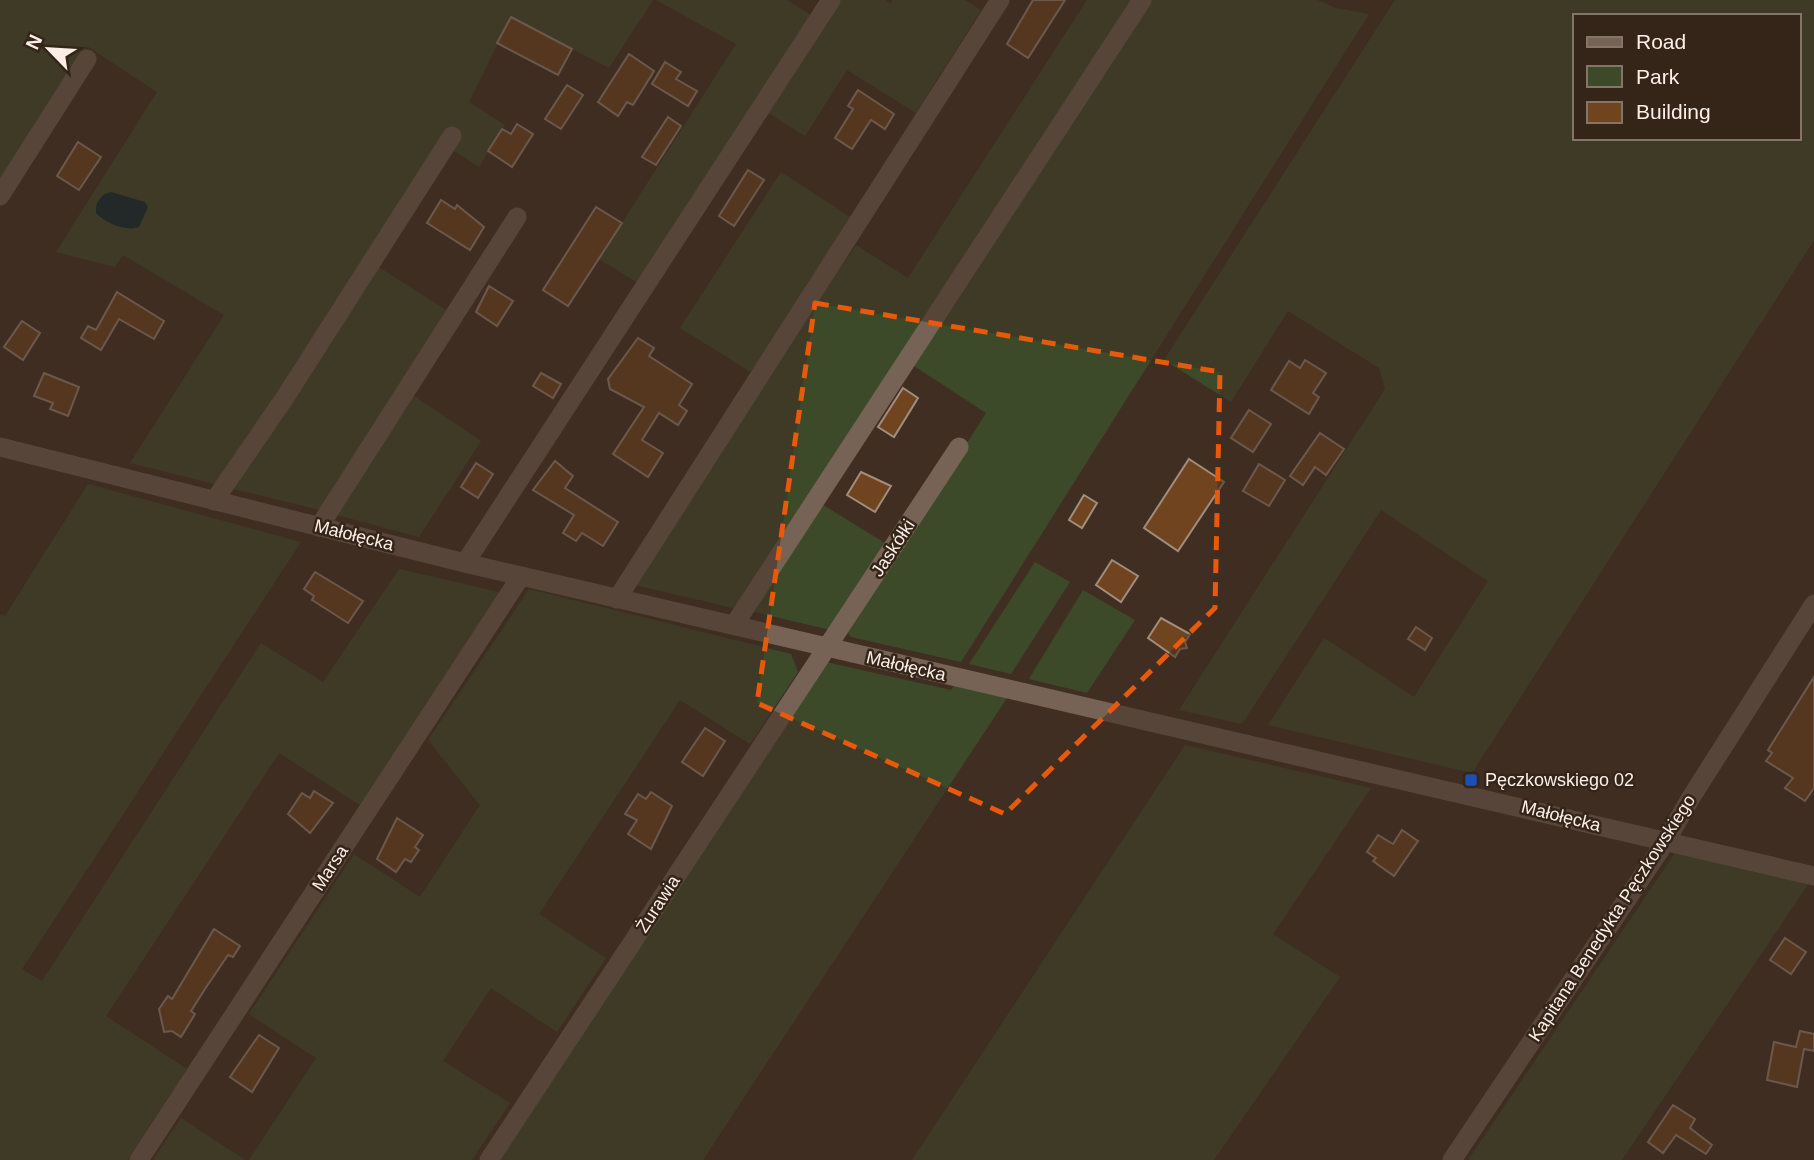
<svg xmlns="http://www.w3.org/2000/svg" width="1814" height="1160" viewBox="0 0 1814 1160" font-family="Helvetica,sans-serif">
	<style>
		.green { fill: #3c4a2a; fill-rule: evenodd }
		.water { fill: #012231 }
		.building { fill: #6f441e; stroke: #a18d7e; stroke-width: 2 }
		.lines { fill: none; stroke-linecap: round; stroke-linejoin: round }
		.minor { stroke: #766355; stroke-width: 19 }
		.marked { fill: none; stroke: #e8590c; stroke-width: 5; stroke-dasharray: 14 9; stroke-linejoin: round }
		.transit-dot { fill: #1a4fb4; stroke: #352519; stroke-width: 2.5 }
		.labels { text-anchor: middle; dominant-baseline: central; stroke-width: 5; stroke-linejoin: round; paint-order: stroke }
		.street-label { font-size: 18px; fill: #faeee7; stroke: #352519 }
		.poi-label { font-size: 18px; fill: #faeee7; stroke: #352519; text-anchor: start }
	</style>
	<rect width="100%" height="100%" fill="#402e22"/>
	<g class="green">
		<polygon points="0,0 653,0 609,68 511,17 469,102 505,125 479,167 453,150 462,136 452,127 218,485 130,463 224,315 123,255 115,267 56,252 157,92 87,46 0,182"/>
		<polygon points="656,0 787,0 812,16 638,283 599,259 736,44"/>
		<polygon points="839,0 885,0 890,4 893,0 965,0 981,10 916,113 847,70 805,136 767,112"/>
		<polygon points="1087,0 1133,0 737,609 635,585 771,370 856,245 908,278"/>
		<polygon points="1148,0 1317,0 1336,8 1369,14 961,662 851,637 848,633 986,413 911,364"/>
		<path d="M1395 0H1814V240L1472 773 1268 725 1324 638 1414 697 1488 581 1381 510 1242 724 1179 710 1385 389 1379 368 1288 311 1231 402 1164 360ZM1574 16H1798V138H1574Z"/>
		<polygon points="781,172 850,217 751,372 680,328"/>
		<polygon points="377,266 451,313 320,510 233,489"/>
		<polygon points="411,394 481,441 419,537 333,514"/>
		<polygon points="88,484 301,542 22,969 42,981 261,643 323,682 399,569 499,592 360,805 279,753 106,1016 187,1069 127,1160 0,1160 0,614 5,616"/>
		<polygon points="820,503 885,543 830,630 750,611"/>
		<polygon points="1035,562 1070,582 1011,674 969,664"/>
		<polygon points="529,589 791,654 798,672 750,744 680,700 539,914 606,958 557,1032 491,988 443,1061 510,1103 472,1160 249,1160 316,1058 249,1014 354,854 420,897 480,805 428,740"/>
		<polygon points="1083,590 1135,620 1087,693 1029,679"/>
		<polygon points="826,662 951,690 954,685 1007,698 703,1160 500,1160"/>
		<polygon points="1185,745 1371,788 1273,934 1340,977 1214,1160 912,1160"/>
		<polygon points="1675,853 1809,883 1622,1160 1468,1160"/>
		<polygon points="181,1118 245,1160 153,1160"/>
	</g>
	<path class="water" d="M111 192 145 202 148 207 139 227C127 232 105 223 96 213 95 202 101 194 111 192Z"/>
	<g class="building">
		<polygon points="1033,0 1065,0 1028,58 1007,44"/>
		<polygon points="511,17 572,49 558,75 497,43"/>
		<polygon points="629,54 654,71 633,105 627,102 618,116 598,102"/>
		<polygon points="665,62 681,72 676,79 697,91 688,106 652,84"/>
		<polygon points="567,85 583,95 561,129 545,119"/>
		<polygon points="858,90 894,114 885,129 871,120 852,149 835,138 853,109 848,106"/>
		<polygon points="668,117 681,126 656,165 642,157"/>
		<polygon points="517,124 533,134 512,167 488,151 502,129 511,134"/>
		<polygon points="78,142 101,157 79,190 57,176"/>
		<polygon points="748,170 764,180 734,226 719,216"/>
		<polygon points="441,200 455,209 457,205 484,227 470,250 427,223"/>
		<polygon points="596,207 622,223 568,306 543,290"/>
		<polygon points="489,286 513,301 497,326 476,312"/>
		<polygon points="117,292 164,321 154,339 119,319 101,350 81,338 88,326 96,330"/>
		<polygon points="22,321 40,333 23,360 4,347"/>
		<polygon points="638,338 654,348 649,356 692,384 679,405 687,411 678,425 659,413 642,440 663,453 648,477 613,454 644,407 610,389 608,379"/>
		<polygon points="1305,360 1326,373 1313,393 1319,397 1309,414 1271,390 1289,361 1300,368"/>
		<polygon points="44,373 79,387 68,416 50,409 53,403 34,396"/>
		<polygon points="541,373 561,384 553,398 533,386"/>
		<polygon points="903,388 918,398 894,437 878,427"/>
		<polygon points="1249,410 1271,424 1253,452 1231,438"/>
		<polygon points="1320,433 1344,449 1326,475 1315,467 1303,485 1290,476"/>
		<polygon points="1189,459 1224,482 1178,551 1144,528"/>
		<polygon points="555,461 573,476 565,488 618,522 603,546 582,533 576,541 563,533 574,515 533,490"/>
		<polygon points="476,463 493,474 478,498 461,487"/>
		<polygon points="1259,464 1285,480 1269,506 1243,491"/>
		<polygon points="861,472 891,486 875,512 847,495"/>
		<polygon points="1084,495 1097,503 1082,528 1069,520"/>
		<polygon points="1112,560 1138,576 1121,602 1096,585"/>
		<polygon points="315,572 363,601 348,623 312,600 314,596 304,589"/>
		<polygon points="1161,618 1190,634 1185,642 1187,648 1180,649 1175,657 1148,638"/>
		<polygon points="1416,627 1432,638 1425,650 1408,639"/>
		<polygon points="1814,677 1814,788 1805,801 1785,788 1793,778 1766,761 1772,753 1768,750"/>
		<polygon points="705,728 725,741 703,776 682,762"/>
		<polygon points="314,791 333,803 310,833 288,814 302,793 310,798"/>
		<polygon points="651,792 672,806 651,849 628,834 637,820 625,814 638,794 646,799"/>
		<polygon points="397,818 423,835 415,847 419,850 411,862 405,859 396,872 377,859"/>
		<polygon points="1402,830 1418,841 1394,876 1373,861 1376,858 1367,852 1378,835 1393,844"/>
		<polygon points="214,929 240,946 233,957 228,955 205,989 191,1011 195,1014 181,1037 172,1031 164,1032 159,1009 168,996 172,999"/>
		<polygon points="1785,938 1806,952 1791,974 1770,960"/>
		<polygon points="1800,1031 1814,1034 1814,1051 1804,1049 1797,1087 1767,1080 1774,1042 1796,1047"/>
		<polygon points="259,1035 279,1048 252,1092 230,1077"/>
		<polygon points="1673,1105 1695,1119 1690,1128 1712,1145 1706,1154 1676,1135 1663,1153 1648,1142"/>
	</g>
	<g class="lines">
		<g class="minor">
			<polyline points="0,196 87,59"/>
			<polyline points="0,447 465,563 1814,876"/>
			<polyline points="214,501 286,396 452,136"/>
			<polyline points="319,527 517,217"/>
			<polyline points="465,563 831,0"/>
			<polyline points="617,599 1000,0"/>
			<polyline points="734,625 1142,0"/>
			<polyline points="139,1160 521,576"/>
			<polyline points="489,1160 959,447"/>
			<polyline points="1452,1160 1666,841 1690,799 1814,604"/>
		</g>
	</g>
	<path d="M0 0H1814V1160H0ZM815 303 1220 372 1215 608 1005 814 757 703Z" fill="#402e22" fill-opacity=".55" fill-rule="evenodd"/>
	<path class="marked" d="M815 303 1220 372 1215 608 1005 814 757 703Z"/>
	<rect class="transit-dot" x="1464" y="773" width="14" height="14" rx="3.5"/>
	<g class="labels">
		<g class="street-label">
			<text transform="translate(354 535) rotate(14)">Małołęcka</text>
			<text transform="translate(893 548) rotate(-57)">Jaskółki</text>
			<text transform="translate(906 666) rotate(13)">Małołęcka</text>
			<text transform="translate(1561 816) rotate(14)">Małołęcka</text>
			<text transform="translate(330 868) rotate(-57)">Marsa</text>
			<text transform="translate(658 904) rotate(-57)">Żurawia</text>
			<text transform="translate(1612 918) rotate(-57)">Kapitana Benedykta Pęczkowskiego</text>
		</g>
		<g class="poi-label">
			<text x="1485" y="780">Pęczkowskiego 02</text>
		</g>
	</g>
	<rect x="1573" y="14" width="228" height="126" fill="#352519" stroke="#84756b" stroke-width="2"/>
	<rect x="1587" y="37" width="35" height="10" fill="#766355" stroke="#84756b" stroke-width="2"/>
	<text x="1636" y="49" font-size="21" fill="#faeee7">Road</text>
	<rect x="1587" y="66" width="35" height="21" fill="#3c4a2a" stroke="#84756b" stroke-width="2"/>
	<text x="1636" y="84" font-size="21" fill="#faeee7">Park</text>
	<rect x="1587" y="102" width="35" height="21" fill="#6f441e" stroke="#84756b" stroke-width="2"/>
	<text x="1636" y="119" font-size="21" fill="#faeee7">Building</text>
	<g transform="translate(49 49) rotate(295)" stroke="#352519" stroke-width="5" paint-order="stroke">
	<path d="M0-5L12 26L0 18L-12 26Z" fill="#faeee7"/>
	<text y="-10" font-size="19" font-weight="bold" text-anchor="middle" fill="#faeee7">N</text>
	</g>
</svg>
